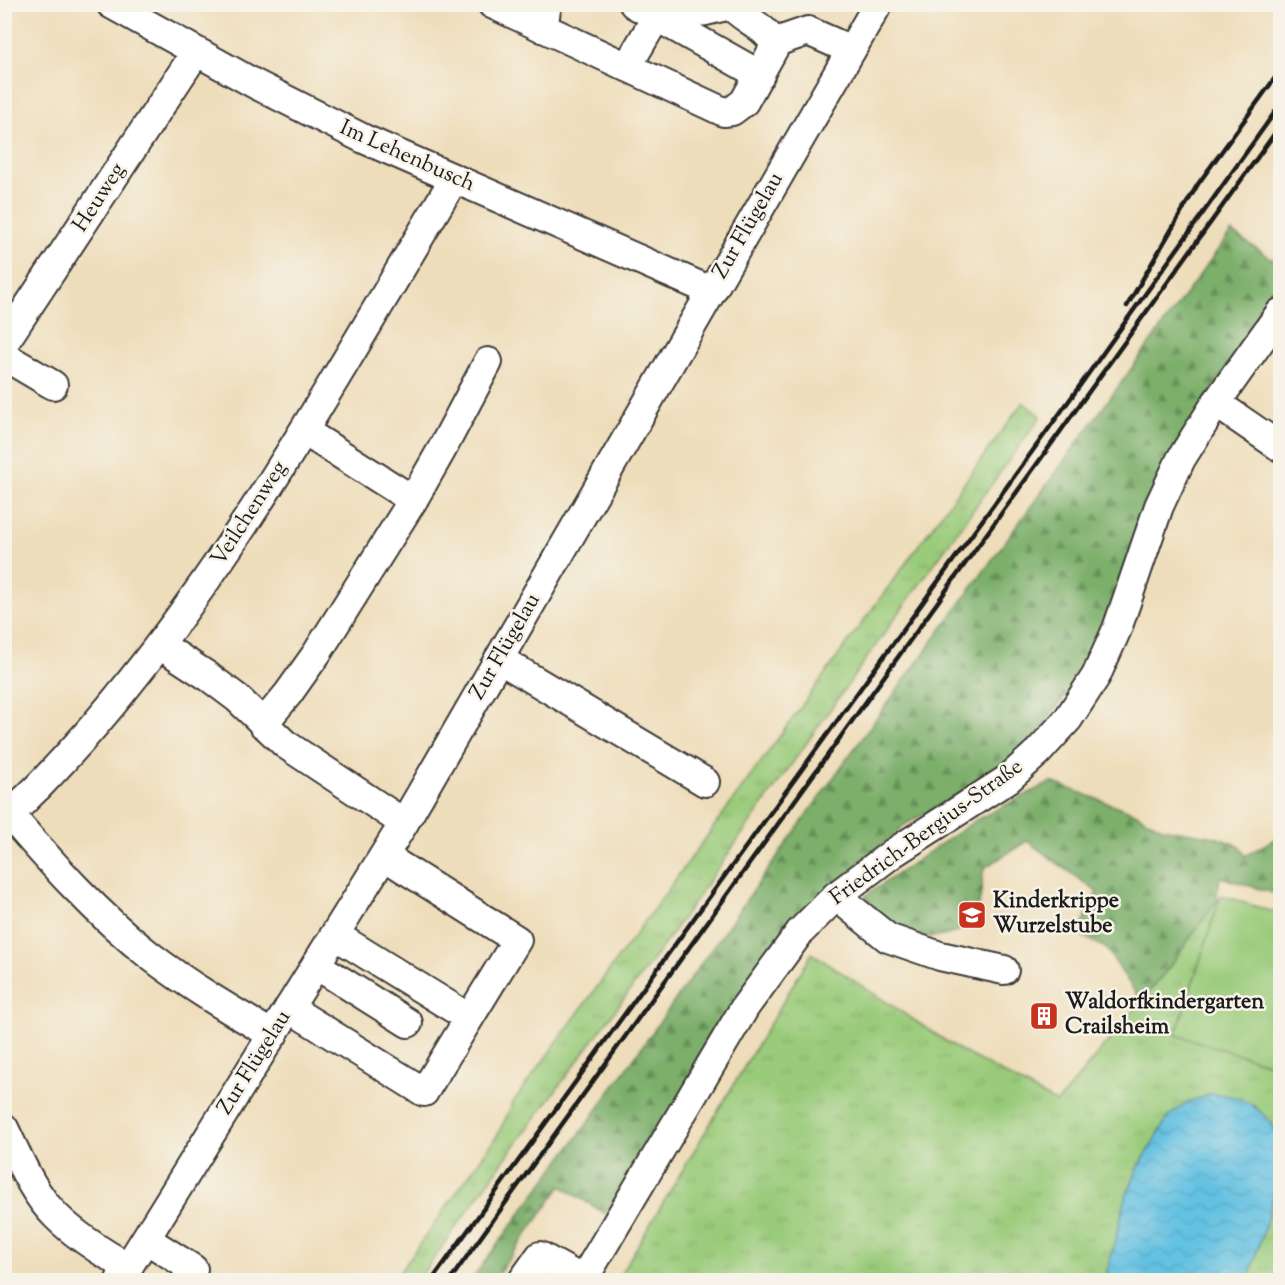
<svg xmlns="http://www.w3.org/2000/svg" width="1285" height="1285" viewBox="0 0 1285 1285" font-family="'Sorts Mill Goudy',serif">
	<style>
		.grass { fill: url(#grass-tufts); stroke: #5b744b; stroke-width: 1.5 }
		.forest { fill: url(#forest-firs); stroke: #4c6643; stroke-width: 1.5 }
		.garden { fill: #9acb7a; stroke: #5b744b; stroke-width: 1.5 }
		.water { fill: url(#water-waves); stroke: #406e7f; stroke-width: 1.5 }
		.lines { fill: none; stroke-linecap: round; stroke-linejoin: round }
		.minor-casing { stroke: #3c3934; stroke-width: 32 }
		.minor { stroke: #fff; stroke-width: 28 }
		.rail { stroke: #1c1c1c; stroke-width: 4.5 }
		.labels { text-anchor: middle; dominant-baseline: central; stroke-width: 5; stroke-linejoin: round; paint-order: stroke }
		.street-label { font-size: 22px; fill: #1c1c1c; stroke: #f7f3e8 }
		.poi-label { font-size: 22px; font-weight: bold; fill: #1c1c1c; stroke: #f7f3e8; text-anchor: start }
	</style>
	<defs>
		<pattern id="grass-tufts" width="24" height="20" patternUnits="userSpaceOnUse" patternTransform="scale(1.5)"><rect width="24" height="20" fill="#9acb7a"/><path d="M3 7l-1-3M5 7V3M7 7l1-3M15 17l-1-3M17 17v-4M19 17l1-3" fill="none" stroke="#84ae69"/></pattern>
		<pattern id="forest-firs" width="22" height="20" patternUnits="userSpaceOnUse" patternTransform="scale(1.5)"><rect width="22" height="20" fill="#7baf6a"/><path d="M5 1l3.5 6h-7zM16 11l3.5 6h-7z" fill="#648e56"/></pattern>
		<pattern id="water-waves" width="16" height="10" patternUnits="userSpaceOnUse" patternTransform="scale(1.5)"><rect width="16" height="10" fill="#64c1e2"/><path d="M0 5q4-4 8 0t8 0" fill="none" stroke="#56a5c1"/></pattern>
	</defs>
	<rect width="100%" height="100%" fill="#f7f3e8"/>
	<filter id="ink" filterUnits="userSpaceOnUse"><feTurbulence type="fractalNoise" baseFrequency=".0167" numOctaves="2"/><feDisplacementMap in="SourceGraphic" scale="12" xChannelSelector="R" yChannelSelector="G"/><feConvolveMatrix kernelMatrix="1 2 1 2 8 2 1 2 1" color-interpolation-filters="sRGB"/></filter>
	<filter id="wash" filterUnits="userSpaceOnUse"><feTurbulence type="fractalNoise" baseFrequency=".008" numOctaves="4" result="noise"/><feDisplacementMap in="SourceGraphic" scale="24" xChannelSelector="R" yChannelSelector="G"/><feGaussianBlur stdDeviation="1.35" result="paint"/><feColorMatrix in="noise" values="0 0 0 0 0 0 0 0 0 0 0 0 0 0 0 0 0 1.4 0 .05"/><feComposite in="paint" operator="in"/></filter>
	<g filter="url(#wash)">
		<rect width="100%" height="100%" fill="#eeddba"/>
		<g class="grass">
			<polygon points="1023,402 1041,416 898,614 660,950 513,1148 418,1280 394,1280 497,1136 514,1101"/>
			<polygon points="1221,895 1176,1034 1280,1067 1280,1146 1273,1126 1256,1107 1234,1097 1211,1094 1168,1118 1138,1168 1127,1194 1105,1280 617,1280 812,953 958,1049 1057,1103 1167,970"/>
			<polygon points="1280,1158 1280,1273 1278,1280 1248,1280 1276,1188"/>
		</g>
		<g class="forest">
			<polygon points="1231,232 1280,264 1280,297 1206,398 1125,582 1081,674 1044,725 1006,768 906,824 831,887 609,1216 561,1186 494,1280 471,1280 587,1124 846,760"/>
			<path d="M1051 782 1133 812 1162 828 1216 837 1240 846 1245 856 1280 836V895L1220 877 1216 902 1167 970 1141 1001 1106 948 1078 934 1097 892 1027 841 984 868C982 880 981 904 976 914 959 943 914 942 889 924 880 917 873 904 865 896L976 820Z"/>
		</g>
		<polygon class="garden" points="1221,895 1280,914 1280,1067 1176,1035"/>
		<path class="water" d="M1211 1094C1218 1095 1227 1095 1234 1097 1256 1103 1276 1123 1280 1145 1285 1175 1257 1248 1248 1280H1105L1127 1194 1138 1168 1168 1117 1186 1103Z"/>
	</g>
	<g filter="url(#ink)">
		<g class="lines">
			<g class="minor-casing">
				<g id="minor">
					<polyline points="111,4 255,84 364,139 711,291"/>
					<path d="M492 4 724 112 732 111 744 102 774 48C772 28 742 20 730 4"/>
					<polyline points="634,4 760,75"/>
					<polyline points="656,17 706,11 731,5"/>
					<polyline points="543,28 547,4"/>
					<polyline points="773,43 808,31 851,50"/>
					<polyline points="627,67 664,4"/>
					<polyline points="4,343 196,52"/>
					<polyline points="4,356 53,385"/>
					<polyline points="1216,403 1280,447"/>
					<polyline points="304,431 413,500"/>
					<polyline points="160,645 209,677 237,698 285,744 404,823"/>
					<polyline points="499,659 705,782"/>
					<polyline points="263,724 288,694 317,653 413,500 441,451 488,362"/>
					<path d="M10 815C53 865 97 914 149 955 188 985 230 1010 273 1035"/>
					<path d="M4 819C16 810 26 798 37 788 69 755 99 721 127 686 253 529 351 351 454 179"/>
					<polyline points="836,896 888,938 940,956 1004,970"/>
					<polyline points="335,935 469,1018"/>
					<polyline points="316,965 408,1023"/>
					<polyline points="289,1008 424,1092 517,940 384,856"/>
					<path d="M4 1128C19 1159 32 1192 56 1216 77 1237 103 1253 128 1267"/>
					<polyline points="146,1239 193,1269 186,1280"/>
					<polyline points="120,1280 404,823 878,4"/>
					<polyline points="523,1280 540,1256 583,1280"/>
					<polyline points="583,1280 745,1007 800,932 836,896 893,853 1008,779 1038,752 1068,719 1096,676 1117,629 1159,506 1181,459 1216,403 1280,313"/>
				</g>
			</g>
			<use href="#minor" class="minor"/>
			<g class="rail">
				<polyline points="1127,306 1198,184 1280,71"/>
				<polyline points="432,1280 1076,391 1280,105"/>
				<polyline points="450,1280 1280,126"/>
			</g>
		</g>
	</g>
	<defs>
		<g id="school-square" transform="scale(1.5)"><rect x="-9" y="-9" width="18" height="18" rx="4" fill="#c8321e" stroke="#f7f3e8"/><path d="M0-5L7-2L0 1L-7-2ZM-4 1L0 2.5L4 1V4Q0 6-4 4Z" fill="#fff"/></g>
		<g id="building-square" transform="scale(1.5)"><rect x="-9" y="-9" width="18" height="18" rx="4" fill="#c8321e" stroke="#f7f3e8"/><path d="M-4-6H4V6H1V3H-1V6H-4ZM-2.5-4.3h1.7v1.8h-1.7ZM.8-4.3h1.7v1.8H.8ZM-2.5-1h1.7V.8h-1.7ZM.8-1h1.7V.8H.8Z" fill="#fff"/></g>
	</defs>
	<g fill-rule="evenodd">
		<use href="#school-square" x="972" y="915"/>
		<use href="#building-square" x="1044" y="1016"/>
	</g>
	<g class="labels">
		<g class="street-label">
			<text transform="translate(407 157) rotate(24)">Im Lehenbusch</text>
			<text transform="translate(100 198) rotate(-57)">Heuweg</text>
			<text transform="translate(749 226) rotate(-60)">Zur Flügelau</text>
			<text transform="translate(250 514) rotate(-57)">Veilchenweg</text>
			<text transform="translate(506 647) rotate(-60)">Zur Flügelau</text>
			<text transform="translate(927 833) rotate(-36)">Friedrich-Bergius-Straße</text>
			<text transform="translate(255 1063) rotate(-58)">Zur Flügelau</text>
		</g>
		<g class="poi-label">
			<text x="993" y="902">Kinderkrippe<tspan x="993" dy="25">Wurzelstube</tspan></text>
			<text x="1065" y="1003">Waldorfkindergarten<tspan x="1065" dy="25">Crailsheim</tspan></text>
		</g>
	</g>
	<rect width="1285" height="1285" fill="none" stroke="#f7f3e8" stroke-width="24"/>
</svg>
